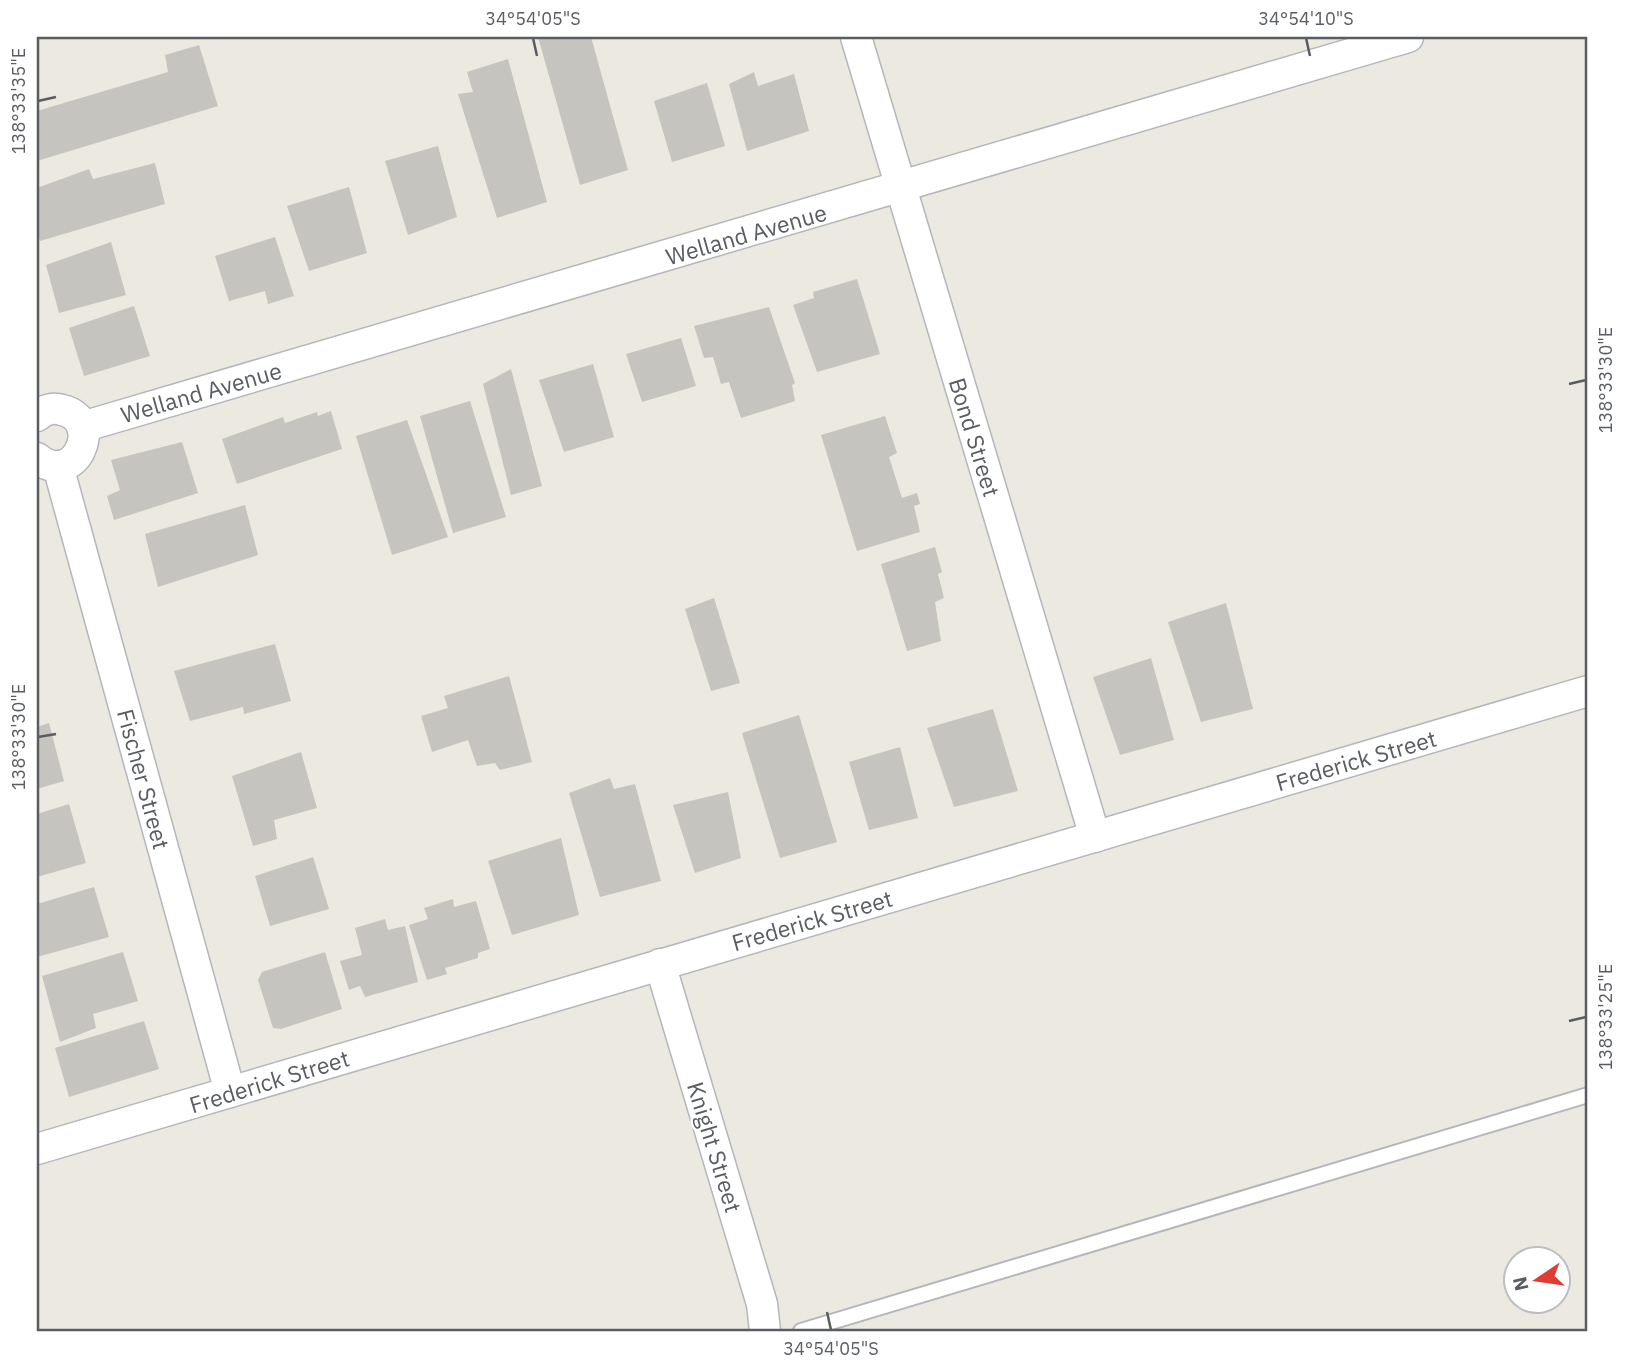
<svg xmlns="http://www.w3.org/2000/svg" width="1625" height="1368" viewBox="0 0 1625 1368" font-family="'IBM Plex Sans',sans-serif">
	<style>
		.building { fill: #c6c4be }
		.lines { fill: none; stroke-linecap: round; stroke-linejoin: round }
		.lane-casing { stroke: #b3b7bb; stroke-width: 18 }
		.street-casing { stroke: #b3b7bb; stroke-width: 33 }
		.lane { stroke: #fff; stroke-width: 14 }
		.street { stroke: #fff; stroke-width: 30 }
		.ticks { fill: none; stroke: #595d61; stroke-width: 2.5 }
		.labels { text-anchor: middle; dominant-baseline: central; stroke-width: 5; stroke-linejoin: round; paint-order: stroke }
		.street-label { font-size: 23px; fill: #595d61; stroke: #fff }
		.neatline { fill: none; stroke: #595d61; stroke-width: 2.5 }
		.ticks-label { font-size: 18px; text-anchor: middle; fill: #595d61 }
	</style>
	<rect width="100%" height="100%" fill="#ece9e1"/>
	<g class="building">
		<polygon points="538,37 591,37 628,170 580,185"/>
		<polygon points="199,45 218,106 37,161 37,111 168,72 165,55"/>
		<polygon points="508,59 547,202 497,218 458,94 473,92 467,72"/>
		<polygon points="754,72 758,86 794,74 809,131 747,151 729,84"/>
		<polygon points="707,83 725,146 672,162 654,101"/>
		<polygon points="438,146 457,217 408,235 385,161"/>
		<polygon points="155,163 165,204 40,241 37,232 37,188 89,169 93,179"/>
		<polygon points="349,187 367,253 309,271 287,206"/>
		<polygon points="275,237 294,296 268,304 265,291 229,301 215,256"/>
		<polygon points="111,242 126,295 59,313 46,265"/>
		<polygon points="857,279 880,354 817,372 793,305 814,298 813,292"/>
		<polygon points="134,306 150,356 84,376 69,328"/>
		<polygon points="769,307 795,383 792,385 795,401 741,418 729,382 721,384 713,357 704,358 694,326"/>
		<polygon points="681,338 696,386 642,402 626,354"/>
		<polygon points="593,364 614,437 564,452 539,380"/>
		<polygon points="511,369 542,486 511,495 483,384"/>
		<polygon points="470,401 506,517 453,533 420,416"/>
		<polygon points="331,411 342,449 237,484 222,439 283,417 285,423 317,412 318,416"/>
		<polygon points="885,416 897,453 889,457 902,498 917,493 920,504 914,506 920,532 857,551 821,435"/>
		<polygon points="407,420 448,537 392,555 356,436"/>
		<polygon points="182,442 198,493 114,520 107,496 120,490 111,460"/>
		<polygon points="245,505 258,555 158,587 145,534"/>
		<polygon points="935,547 942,572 938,574 944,598 935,602 941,641 907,651 881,564"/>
		<polygon points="714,598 740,683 711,691 685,609"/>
		<polygon points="1226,603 1253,709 1201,722 1168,622"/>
		<polygon points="275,644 291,701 244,714 243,707 190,721 174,671"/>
		<polygon points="1151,658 1174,740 1120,755 1093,677"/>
		<polygon points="509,676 532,762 500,770 495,763 477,766 468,740 432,752 421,716 448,708 444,696"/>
		<polygon points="993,709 1018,791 954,807 927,728"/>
		<polygon points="799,715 837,842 780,858 742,733"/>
		<polygon points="49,723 64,781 37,789 37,727"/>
		<polygon points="900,747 918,818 869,830 849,762"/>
		<polygon points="301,752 317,808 274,820 277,839 253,846 232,776"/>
		<polygon points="610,778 614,789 635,784 661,881 600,897 569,793"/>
		<polygon points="728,792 741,858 695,873 673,805"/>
		<polygon points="69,804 86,863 37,877 37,814"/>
		<polygon points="561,838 579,915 512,935 488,861"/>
		<polygon points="313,857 329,909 270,926 255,876"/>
		<polygon points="94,887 109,937 37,957 37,904"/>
		<polygon points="453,899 454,907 476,901 490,949 478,953 478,958 445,968 447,974 427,980 409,925 428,919 424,908"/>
		<polygon points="385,919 388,930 405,926 418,982 365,997 360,986 349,990 340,961 362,955 355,928"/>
		<polygon points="123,952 138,1001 93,1014 96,1028 60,1042 42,976"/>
		<polygon points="325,952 342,1009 281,1029 273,1028 258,980 262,972"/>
		<polygon points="144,1021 159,1069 69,1097 55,1048"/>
	</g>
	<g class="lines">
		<g class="lane-casing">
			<polyline id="lane" points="801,1331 1588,1095"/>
		</g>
		<g class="street-casing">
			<g id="street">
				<polyline points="856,37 1095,837"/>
				<path d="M37 416C44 410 53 407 62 410 106 420 75 490 37 458"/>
				<polyline points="82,427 1408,37"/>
				<polyline points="58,466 230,1092"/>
				<polyline points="660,964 762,1304 765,1331"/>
				<polyline points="37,1149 1588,691"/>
			</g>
		</g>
		<use href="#lane" class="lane"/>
		<use href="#street" class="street"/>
	</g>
	<path class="ticks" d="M533 38 537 56M1306 38 1310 56M38 101 56 97M1569 384 1586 380M38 737 56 734M1569 1021 1586 1017M827 1312 831 1330"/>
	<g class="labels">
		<g class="street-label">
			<text transform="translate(746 234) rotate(-16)">Welland Avenue</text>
			<text transform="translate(201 392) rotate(-16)">Welland Avenue</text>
			<text transform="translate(975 437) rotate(73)">Bond Street</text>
			<text transform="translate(1356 760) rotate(-16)">Frederick Street</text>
			<text transform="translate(144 779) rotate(75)">Fischer Street</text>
			<text transform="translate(812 920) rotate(-16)">Frederick Street</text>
			<text transform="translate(269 1081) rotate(-17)">Frederick Street</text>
			<text transform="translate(715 1147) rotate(73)">Knight Street</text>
		</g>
	</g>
	<rect width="1625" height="1368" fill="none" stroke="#ffffff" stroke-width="77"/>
	<g transform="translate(1537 1280) rotate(257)"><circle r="33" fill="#ffffff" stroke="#bdbec0" stroke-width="2"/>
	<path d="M0-5L12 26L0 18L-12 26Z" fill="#e03d32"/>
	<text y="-10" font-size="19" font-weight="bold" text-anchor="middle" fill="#595d61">N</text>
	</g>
	<rect x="38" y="38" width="1548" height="1292" class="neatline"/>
	<g class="ticks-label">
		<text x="533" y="25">34°54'05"S</text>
		<text x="1306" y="25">34°54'10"S</text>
		<text transform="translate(19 101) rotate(-90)" y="6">138°33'35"E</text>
		<text transform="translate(1606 380) rotate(-90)" y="6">138°33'30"E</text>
		<text transform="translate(19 737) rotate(-90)" y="6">138°33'30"E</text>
		<text transform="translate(1606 1017) rotate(-90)" y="6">138°33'25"E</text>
		<text x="831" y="1355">34°54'05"S</text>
	</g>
</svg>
